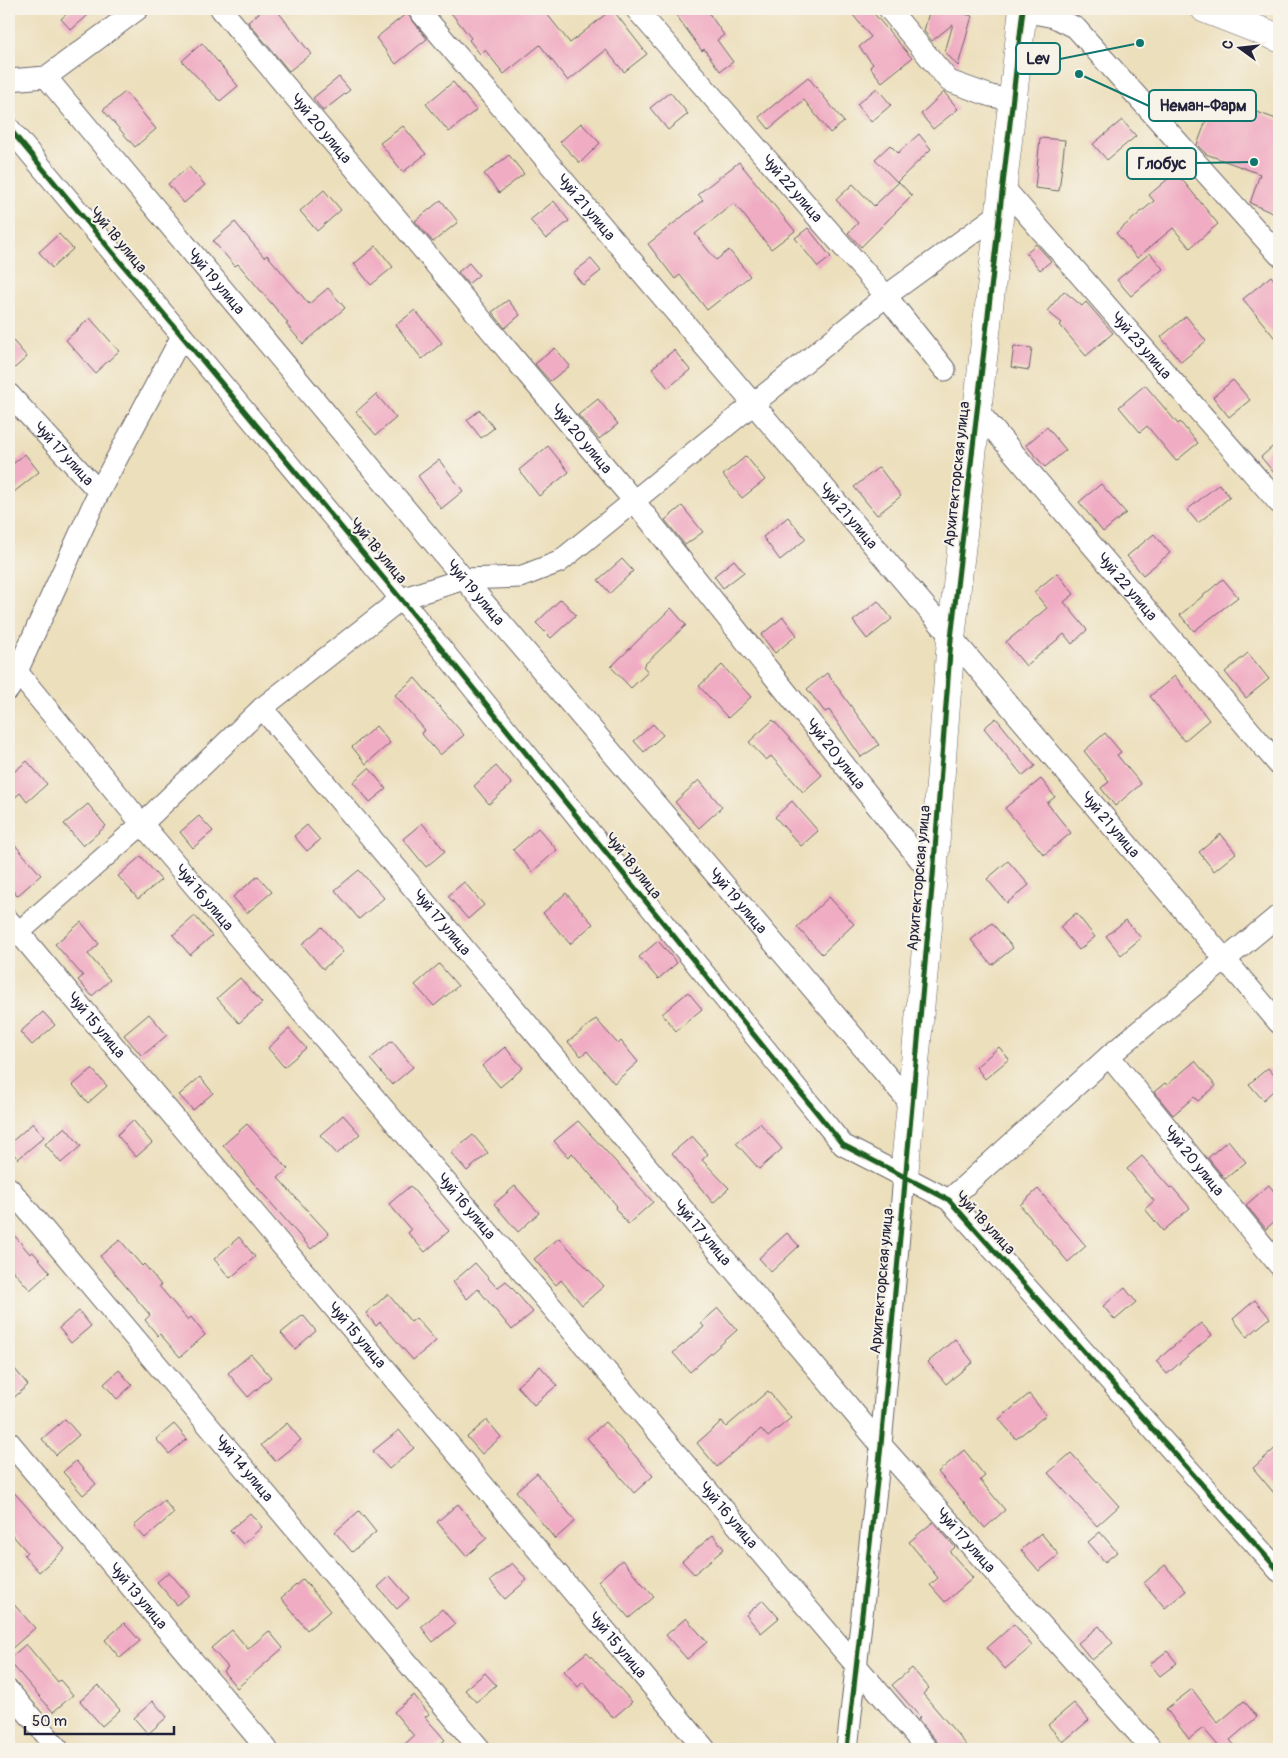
<svg xmlns="http://www.w3.org/2000/svg" width="1288" height="1758" viewBox="0 0 1288 1758" font-family="Pangolin,sans-serif">
	<style>
		.building { fill: #f0acc3 }
		.lines { fill: none; stroke-linecap: round; stroke-linejoin: round }
		.minor-casing { stroke: #696468; stroke-width: 23 }
		.tertiary-casing { stroke: #696468; stroke-width: 29 }
		.minor { stroke: #fff; stroke-width: 21 }
		.tertiary { stroke: #fff; stroke-width: 28 }
		.cycleway-casing { stroke: #f7f3e8; stroke-width: 8 }
		.cycleway { stroke: #1b5e20; stroke-width: 5 }
		.labels { text-anchor: middle; dominant-baseline: central; stroke-width: 4; stroke-linejoin: round; paint-order: stroke }
		.street-label { font-size: 15px; fill: #22223b; stroke: #f7f3e8 }
		.leader { fill: none; stroke: #0f766e; stroke-width: 2 }
		.callout-dot { fill: #0f766e; stroke: #f7f3e8; stroke-width: 2 }
		.callout { fill: #f7f3e8; stroke: #0f766e; stroke-width: 2 }
		.callout-label { font-size: 16px; text-anchor: middle; font-weight: bold; fill: #22223b }
	</style>
	<rect width="100%" height="100%" fill="#f7f3e8"/>
	<filter id="ink" filterUnits="userSpaceOnUse"><feTurbulence type="fractalNoise" baseFrequency=".02" numOctaves="2"/><feDisplacementMap in="SourceGraphic" scale="10" xChannelSelector="R" yChannelSelector="G"/><feConvolveMatrix kernelMatrix="1 2 1 2 8 2 1 2 1" color-interpolation-filters="sRGB"/></filter>
	<filter id="wash" filterUnits="userSpaceOnUse"><feTurbulence type="fractalNoise" baseFrequency=".0096" numOctaves="4" result="noise"/><feDisplacementMap in="SourceGraphic" scale="20" xChannelSelector="R" yChannelSelector="G"/><feGaussianBlur stdDeviation="1.12" result="paint"/><feColorMatrix in="noise" values="0 0 0 0 0 0 0 0 0 0 0 0 0 0 0 0 0 1.4 0 .05"/><feComposite in="paint" operator="in"/></filter>
	<g filter="url(#wash)">
		<rect width="100%" height="100%" fill="#ecdfbc"/>
		<g id="blocks">
			<g class="building">
				<polygon points="72,9 95,9 71,30 61,19"/>
				<polygon points="264,9 276,9 311,54 289,71 248,22"/>
				<polygon points="448,9 543,9 570,43 612,9 647,54 624,72 606,50 568,81 540,45 504,74 485,50 480,54 469,40 471,38"/>
				<polygon points="672,9 706,9 724,35 717,40 733,62 720,71 704,49 702,51"/>
				<polygon points="848,9 870,9 912,58 882,82 870,67 873,64 859,47 871,37"/>
				<polygon points="930,9 946,9 972,16 958,66 945,52 953,24 932,41 924,31"/>
				<polygon points="407,13 427,39 396,64 376,38"/>
				<polygon points="202,43 238,86 220,101 182,61"/>
				<polygon points="339,77 350,90 323,111 313,98"/>
				<polygon points="808,77 844,122 830,133 804,100 769,129 759,117"/>
				<polygon points="453,82 476,110 449,132 426,104"/>
				<polygon points="877,88 891,105 871,122 857,104"/>
				<polygon points="125,92 156,129 135,147 103,110"/>
				<polygon points="670,92 688,114 668,130 650,108"/>
				<polygon points="944,92 958,109 933,129 921,114"/>
				<polygon points="1215,97 1279,120 1279,216 1250,203 1260,174 1206,154 1197,145"/>
				<polygon points="1122,120 1136,136 1107,160 1093,144"/>
				<polygon points="581,123 600,143 580,163 560,142"/>
				<polygon points="403,126 426,154 403,172 380,143"/>
				<polygon points="919,134 931,149 897,182 875,159 890,145 898,153"/>
				<polygon points="1040,138 1065,140 1059,191 1035,188"/>
				<polygon points="509,155 524,174 499,193 484,174"/>
				<polygon points="739,162 795,231 771,249 734,203 695,234 716,260 729,250 750,276 707,310 680,275 675,279 648,244 703,200 698,194"/>
				<polygon points="189,167 205,185 184,203 168,184"/>
				<polygon points="1176,172 1218,224 1190,248 1173,228 1137,258 1116,233 1154,201 1149,195"/>
				<polygon points="899,182 912,196 861,247 848,233 858,223 836,200 853,184 874,206"/>
				<polygon points="324,190 341,210 317,231 300,211"/>
				<polygon points="441,200 458,222 433,242 415,221"/>
				<polygon points="554,201 569,221 546,239 530,220"/>
				<polygon points="235,222 264,257 267,255 309,304 328,288 345,308 303,344 286,324 288,323 238,264 235,266 213,241"/>
				<polygon points="808,228 831,257 818,267 795,238"/>
				<polygon points="59,234 73,249 52,268 39,252"/>
				<polygon points="1036,244 1051,261 1040,270 1026,253"/>
				<polygon points="376,246 393,267 371,285 354,264"/>
				<polygon points="1150,253 1163,269 1131,296 1117,280"/>
				<polygon points="591,259 601,271 583,285 573,273"/>
				<polygon points="469,263 479,275 468,284 458,272"/>
				<polygon points="1271,276 1279,286 1279,343 1243,299"/>
				<polygon points="1064,291 1082,306 1086,302 1113,333 1086,356 1060,325 1062,323 1047,311"/>
				<polygon points="508,300 520,315 505,328 492,312"/>
				<polygon points="415,310 442,343 422,359 396,325"/>
				<polygon points="1186,316 1206,341 1181,362 1161,337"/>
				<polygon points="90,318 119,351 95,373 66,340"/>
				<polygon points="9,336 27,357 9,373"/>
				<polygon points="1014,346 1032,348 1029,370 1011,367"/>
				<polygon points="555,348 570,366 550,381 535,364"/>
				<polygon points="674,350 690,370 668,388 652,368"/>
				<polygon points="1233,380 1250,400 1229,417 1213,397"/>
				<polygon points="1145,385 1178,424 1180,422 1198,443 1176,461 1147,426 1140,432 1119,407"/>
				<polygon points="376,394 396,418 376,435 356,412"/>
				<polygon points="598,399 618,424 599,439 578,415"/>
				<polygon points="480,410 494,428 481,438 467,420"/>
				<polygon points="1047,427 1066,450 1045,467 1026,445"/>
				<polygon points="1279,441 1279,479 1261,457"/>
				<polygon points="548,446 569,472 539,496 519,470"/>
				<polygon points="25,454 39,472 9,496 9,467"/>
				<polygon points="746,456 765,480 742,498 723,475"/>
				<polygon points="439,460 463,491 441,509 418,476"/>
				<polygon points="879,467 901,496 877,515 854,487"/>
				<polygon points="1101,484 1126,513 1103,532 1079,502"/>
				<polygon points="1219,484 1230,497 1198,523 1187,510"/>
				<polygon points="682,506 703,532 685,545 665,520"/>
				<polygon points="788,517 806,539 780,560 763,537"/>
				<polygon points="1154,534 1170,553 1143,575 1127,556"/>
				<polygon points="622,559 633,571 610,593 598,580"/>
				<polygon points="734,560 744,572 723,588 714,576"/>
				<polygon points="1057,573 1074,594 1064,602 1087,630 1072,644 1064,634 1026,666 1006,642 1047,608 1034,592"/>
				<polygon points="1223,579 1238,597 1194,631 1180,615"/>
				<polygon points="561,599 576,615 551,638 536,623"/>
				<polygon points="878,601 892,619 867,639 853,621"/>
				<polygon points="671,608 686,625 643,666 648,672 631,688 611,667"/>
				<polygon points="783,617 797,635 775,653 761,635"/>
				<polygon points="1248,653 1269,679 1246,698 1225,672"/>
				<polygon points="722,665 751,697 728,718 699,686"/>
				<polygon points="827,673 879,745 861,757 829,710 825,712 807,689"/>
				<polygon points="1175,676 1209,720 1184,741 1150,696"/>
				<polygon points="415,678 464,735 440,755 421,733 425,730 395,695"/>
				<polygon points="996,718 1035,766 1023,776 984,728"/>
				<polygon points="773,720 822,775 803,792 771,756 766,760 749,742"/>
				<polygon points="653,724 663,735 644,752 634,741"/>
				<polygon points="376,726 390,743 366,764 352,747"/>
				<polygon points="1105,733 1121,752 1117,755 1141,784 1115,806 1101,788 1109,782 1084,751"/>
				<polygon points="27,761 47,784 27,802 20,793 9,803 9,776"/>
				<polygon points="496,766 512,784 489,804 474,786"/>
				<polygon points="369,768 386,789 370,802 353,782"/>
				<polygon points="1041,779 1055,797 1047,803 1071,833 1044,855 1005,808"/>
				<polygon points="699,780 722,807 699,828 675,802"/>
				<polygon points="792,801 818,831 801,846 775,817"/>
				<polygon points="88,804 106,826 83,846 64,824"/>
				<polygon points="199,816 213,831 193,848 180,832"/>
				<polygon points="422,823 445,851 426,867 403,839"/>
				<polygon points="307,825 320,840 307,851 294,836"/>
				<polygon points="538,828 557,850 532,872 513,850"/>
				<polygon points="1221,834 1236,853 1214,871 1199,852"/>
				<polygon points="9,838 41,875 17,896 9,886"/>
				<polygon points="141,856 161,880 138,899 118,876"/>
				<polygon points="1008,861 1029,885 1007,903 987,879"/>
				<polygon points="359,870 384,898 359,919 335,890"/>
				<polygon points="258,876 272,892 247,913 233,897"/>
				<polygon points="464,882 484,905 468,919 448,896"/>
				<polygon points="566,893 593,924 570,944 543,913"/>
				<polygon points="829,897 854,924 822,954 797,927"/>
				<polygon points="1076,913 1095,937 1079,950 1060,927"/>
				<polygon points="195,916 212,936 190,955 173,935"/>
				<polygon points="1126,920 1141,938 1121,955 1106,936"/>
				<polygon points="81,922 99,944 88,954 110,980 92,996 78,980 83,976 55,944"/>
				<polygon points="992,923 1013,948 992,965 971,940"/>
				<polygon points="322,927 343,952 323,969 302,944"/>
				<polygon points="658,941 677,963 658,979 639,957"/>
				<polygon points="439,964 458,986 434,1006 415,985"/>
				<polygon points="240,978 262,1003 239,1023 217,998"/>
				<polygon points="688,992 702,1009 676,1031 662,1014"/>
				<polygon points="43,1012 55,1025 32,1045 20,1032"/>
				<polygon points="149,1014 167,1035 142,1056 124,1035"/>
				<polygon points="596,1019 618,1044 621,1041 638,1062 614,1083 587,1051 581,1056 568,1042"/>
				<polygon points="289,1029 306,1048 284,1067 268,1048"/>
				<polygon points="392,1041 413,1067 392,1085 370,1059"/>
				<polygon points="505,1047 523,1068 500,1087 482,1066"/>
				<polygon points="999,1047 1009,1059 985,1079 976,1067"/>
				<polygon points="1195,1061 1216,1086 1198,1101 1194,1097 1173,1115 1154,1092 1165,1083 1167,1085"/>
				<polygon points="1268,1068 1279,1081 1279,1086 1263,1100 1249,1084"/>
				<polygon points="92,1069 107,1086 88,1103 73,1085"/>
				<polygon points="200,1077 213,1093 193,1110 179,1095"/>
				<polygon points="343,1115 360,1134 337,1154 320,1135"/>
				<polygon points="133,1120 152,1143 136,1157 117,1135"/>
				<polygon points="578,1121 653,1202 628,1224 615,1208 617,1206 572,1153 568,1157 554,1141"/>
				<polygon points="33,1123 44,1137 18,1159 9,1149 9,1144"/>
				<polygon points="760,1123 782,1149 759,1169 736,1143"/>
				<polygon points="247,1124 288,1169 278,1178 329,1234 311,1249 244,1172 245,1171 223,1145"/>
				<polygon points="65,1127 81,1146 61,1163 45,1144"/>
				<polygon points="473,1135 488,1153 467,1171 451,1153"/>
				<polygon points="692,1136 708,1154 702,1160 729,1188 713,1203 672,1153"/>
				<polygon points="1228,1140 1246,1162 1225,1179 1208,1158"/>
				<polygon points="1142,1156 1170,1188 1172,1187 1190,1208 1163,1231 1145,1209 1154,1201 1127,1169"/>
				<polygon points="1269,1185 1279,1198 1279,1217 1266,1229 1246,1205"/>
				<polygon points="410,1186 449,1231 425,1252 408,1233 411,1230 389,1204"/>
				<polygon points="515,1186 539,1213 518,1232 494,1204"/>
				<polygon points="1038,1189 1086,1246 1068,1262 1020,1205"/>
				<polygon points="9,1229 30,1254 33,1252 50,1272 30,1290 9,1266"/>
				<polygon points="787,1233 799,1246 771,1272 759,1258"/>
				<polygon points="239,1237 255,1257 230,1278 214,1259"/>
				<polygon points="559,1238 604,1286 582,1305 561,1280 556,1285 534,1259"/>
				<polygon points="120,1240 142,1266 144,1264 161,1285 159,1286 188,1320 191,1317 205,1335 180,1357 160,1334 158,1336 145,1320 150,1315 100,1256"/>
				<polygon points="475,1263 497,1288 506,1281 533,1312 512,1330 478,1289 467,1299 453,1282"/>
				<polygon points="1125,1288 1136,1302 1115,1320 1103,1306"/>
				<polygon points="388,1294 411,1322 416,1318 436,1341 413,1360 380,1322 376,1326 366,1313"/>
				<polygon points="1255,1300 1270,1318 1247,1337 1233,1319"/>
				<polygon points="718,1308 737,1330 690,1372 673,1353 704,1327 701,1323"/>
				<polygon points="79,1311 91,1326 71,1343 59,1328"/>
				<polygon points="303,1315 316,1331 295,1349 281,1333"/>
				<polygon points="1201,1323 1212,1335 1167,1374 1156,1361"/>
				<polygon points="955,1339 973,1362 946,1384 928,1362"/>
				<polygon points="251,1354 271,1377 248,1397 228,1373"/>
				<polygon points="9,1362 28,1385 9,1402"/>
				<polygon points="540,1366 557,1385 534,1405 517,1386"/>
				<polygon points="119,1370 132,1385 117,1399 104,1384"/>
				<polygon points="768,1391 791,1418 768,1437 761,1429 717,1467 697,1443 722,1421 726,1427"/>
				<polygon points="1029,1394 1046,1415 1016,1439 999,1419"/>
				<polygon points="65,1419 79,1435 56,1455 42,1439"/>
				<polygon points="487,1420 501,1437 482,1454 467,1437"/>
				<polygon points="605,1422 653,1476 634,1493 587,1438"/>
				<polygon points="287,1423 301,1440 275,1461 261,1445"/>
				<polygon points="174,1424 187,1439 169,1454 156,1439"/>
				<polygon points="399,1430 414,1448 389,1469 373,1451"/>
				<polygon points="1279,1445 1279,1499 1253,1468"/>
				<polygon points="964,1450 985,1476 980,1480 1005,1510 985,1528 938,1472"/>
				<polygon points="1071,1453 1119,1506 1097,1526 1048,1473"/>
				<polygon points="76,1461 96,1484 83,1495 63,1472"/>
				<polygon points="537,1473 575,1521 555,1539 516,1491"/>
				<polygon points="9,1487 65,1549 39,1572 24,1555 27,1552 9,1531"/>
				<polygon points="164,1500 174,1513 145,1538 134,1526"/>
				<polygon points="458,1504 487,1538 466,1556 437,1522"/>
				<polygon points="359,1511 376,1532 352,1552 335,1532"/>
				<polygon points="250,1513 262,1527 243,1544 230,1530"/>
				<polygon points="933,1522 955,1547 950,1552 973,1578 945,1602 930,1585 938,1578 909,1542"/>
				<polygon points="1100,1532 1117,1552 1105,1562 1088,1542"/>
				<polygon points="1041,1533 1059,1555 1039,1571 1021,1550"/>
				<polygon points="713,1535 724,1549 694,1574 682,1561"/>
				<polygon points="622,1560 654,1597 629,1618 598,1581"/>
				<polygon points="512,1563 527,1580 505,1599 490,1581"/>
				<polygon points="1165,1565 1186,1591 1165,1608 1144,1583"/>
				<polygon points="169,1572 189,1595 177,1605 157,1582"/>
				<polygon points="390,1576 409,1598 397,1609 378,1587"/>
				<polygon points="303,1579 330,1611 307,1630 281,1598"/>
				<polygon points="9,1599 35,1628 9,1651"/>
				<polygon points="763,1600 779,1618 761,1633 746,1615"/>
				<polygon points="442,1609 455,1624 433,1642 421,1627"/>
				<polygon points="686,1618 707,1642 687,1659 666,1635"/>
				<polygon points="124,1623 140,1641 120,1658 105,1640"/>
				<polygon points="1014,1624 1032,1646 1005,1669 987,1648"/>
				<polygon points="1099,1626 1113,1643 1092,1660 1078,1643"/>
				<polygon points="232,1630 248,1649 269,1631 283,1648 237,1688 223,1671 228,1667 211,1648"/>
				<polygon points="26,1644 58,1682 60,1680 73,1695 53,1712 9,1661 9,1659"/>
				<polygon points="1167,1651 1177,1663 1160,1676 1150,1664"/>
				<polygon points="587,1652 632,1702 613,1718 583,1682 578,1687 564,1671"/>
				<polygon points="912,1668 929,1688 923,1694 970,1749 943,1749 918,1719 920,1717 892,1685"/>
				<polygon points="485,1673 496,1685 476,1702 465,1690"/>
				<polygon points="98,1685 120,1710 102,1726 80,1701"/>
				<polygon points="1192,1689 1218,1723 1244,1701 1257,1717 1230,1740 1235,1746 1230,1749 1221,1749 1203,1728 1189,1739 1166,1709"/>
				<polygon points="414,1695 429,1714 425,1717 445,1740 434,1749 399,1749 414,1736 394,1712"/>
				<polygon points="153,1701 167,1717 148,1734 134,1718"/>
				<polygon points="1074,1703 1089,1720 1063,1742 1048,1725"/>
			</g>
		</g>
	</g>
	<g filter="url(#ink)">
		<use href="#blocks" fill-opacity="0" stroke="#696468" stroke-width="1"/>
		<g class="lines">
			<g class="minor-casing">
				<g id="minor">
					<path id="s1" d="M221 9 634 501 933 876"/>
					<path id="s2" d="M418 9 1279 1023"/>
					<path id="s3" d="M636 9 886 296 945 370"/>
					<polyline points="889,9 949,81 991,96 1012,100"/>
					<polyline points="1023,11 1054,17 1076,28 1279,255"/>
					<path id="s4" d="M46 77 464 579 911 1104"/>
					<polyline points="9,80 46,77 138,9"/>
					<polyline points="9,128 401,599 843,1145 949,1200 1279,1571"/>
					<path id="s5" d="M1004 188 1279 503"/>
					<path id="s6" d="M9 394 99 492"/>
					<path id="s7" d="M977 410 1279 765"/>
					<path id="s8" d="M9 662 142 824 927 1749"/>
					<polyline points="9,689 99,492 182,336"/>
					<path id="s9" d="M262 708 881 1445 1152 1749"/>
					<path id="s10" d="M9 921 705 1749"/>
					<polyline points="18,933 142,824 262,708 401,599 464,579 520,577 559,562 886,296 1000,213"/>
					<path id="s11" d="M1109 1056 1279 1265"/>
					<path id="s12" d="M9 1188 480 1749"/>
					<polyline points="949,1200 1109,1056 1279,915"/>
					<path id="s13" d="M9 1442 267 1749"/>
					<polyline points="9,1691 58,1749"/>
					<polyline points="847,1749 881,1445 904,1176"/>
				</g>
			</g>
			<g class="tertiary-casing">
				<g id="tertiary">
					<polyline points="1205,9 1279,38"/>
					<polyline points="904,1176 933,876 951,639 1023,9"/>
				</g>
			</g>
			<use href="#minor" class="minor"/>
			<use href="#tertiary" class="tertiary"/>
			<g class="cycleway-casing">
				<g id="cycleway">
					<polyline points="9,128 401,599 843,1145 949,1200 1279,1571"/>
					<polyline points="847,1749 881,1445 933,876 951,639 1023,9"/>
				</g>
			</g>
			<use href="#cycleway" class="cycleway"/>
		</g>
	</g>
	<g class="labels">
		<g class="street-label">
			<text stroke="none"><textPath href="#s1" startOffset="156">Чуй 20 улица</textPath></text>
			<text stroke="none"><textPath href="#s3" startOffset="238">Чуй 22 улица</textPath></text>
			<text stroke="none"><textPath href="#s2" startOffset="260">Чуй 21 улица</textPath></text>
			<text transform="translate(118 240) rotate(50)">Чуй 18 улица</text>
			<text stroke="none"><textPath href="#s4" startOffset="266">Чуй 19 улица</textPath></text>
			<text stroke="none"><textPath href="#s5" startOffset="209">Чуй 23 улица</textPath></text>
			<text stroke="none"><textPath href="#s1" startOffset="561">Чуй 20 улица</textPath></text>
			<text stroke="none"><textPath href="#s6" startOffset="81">Чуй 17 улица</textPath></text>
			<text transform="translate(957 474) rotate(-84)">Архитекторская улица</text>
			<text stroke="none"><textPath href="#s2" startOffset="665">Чуй 21 улица</textPath></text>
			<text transform="translate(378 551) rotate(50)">Чуй 18 улица</text>
			<text stroke="none"><textPath href="#s7" startOffset="232">Чуй 22 улица</textPath></text>
			<text stroke="none"><textPath href="#s4" startOffset="671">Чуй 19 улица</textPath></text>
			<text stroke="none"><textPath href="#s1" startOffset="966">Чуй 20 улица</textPath></text>
			<text stroke="none"><textPath href="#s2" startOffset="1070">Чуй 21 улица</textPath></text>
			<text transform="translate(633 866) rotate(51)">Чуй 18 улица</text>
			<text transform="translate(919 878) rotate(-85)">Архитекторская улица</text>
			<text stroke="none"><textPath href="#s8" startOffset="306">Чуй 16 улица</textPath></text>
			<text stroke="none"><textPath href="#s4" startOffset="1076">Чуй 19 улица</textPath></text>
			<text stroke="none"><textPath href="#s9" startOffset="280">Чуй 17 улица</textPath></text>
			<text stroke="none"><textPath href="#s10" startOffset="136">Чуй 15 улица</textPath></text>
			<text stroke="none"><textPath href="#s11" startOffset="135">Чуй 20 улица</textPath></text>
			<text stroke="none"><textPath href="#s8" startOffset="711">Чуй 16 улица</textPath></text>
			<text transform="translate(985 1223) rotate(47)">Чуй 18 улица</text>
			<text stroke="none"><textPath href="#s9" startOffset="685">Чуй 17 улица</textPath></text>
			<text transform="translate(882 1281) rotate(-85)">Архитекторская улица</text>
			<text stroke="none"><textPath href="#s10" startOffset="541">Чуй 15 улица</textPath></text>
			<text stroke="none"><textPath href="#s12" startOffset="366">Чуй 14 улица</textPath></text>
			<text stroke="none"><textPath href="#s8" startOffset="1116">Чуй 16 улица</textPath></text>
			<text stroke="none"><textPath href="#s9" startOffset="1090">Чуй 17 улица</textPath></text>
			<text stroke="none"><textPath href="#s13" startOffset="201">Чуй 13 улица</textPath></text>
			<text stroke="none"><textPath href="#s10" startOffset="946">Чуй 15 улица</textPath></text>
		</g>
	</g>
	<path class="leader" d="M1140 43L1060 59M1079 74L1149 106M1254 162L1196 163"/>
	<g class="callout-dot">
		<circle cx="1140" cy="43" r="5"/>
		<circle cx="1079" cy="74" r="5"/>
		<circle cx="1254" cy="162" r="5"/>
	</g>
	<g class="callout">
		<rect x="1016" y="43" width="44" height="31" rx="5"/>
		<rect x="1149" y="90" width="107" height="31" rx="5"/>
		<rect x="1127" y="148" width="69" height="31" rx="5"/>
	</g>
	<g class="callout-label">
		<text x="1038" y="64">Lev</text>
		<text x="1203" y="111">Неман-Фарм</text>
		<text x="1162" y="169">Глобус</text>
	</g>
	<rect width="1288" height="1758" fill="none" stroke="#f7f3e8" stroke-width="30"/>
	<g transform="translate(1240 48) rotate(285)" stroke="#f7f3e8" stroke-width="4" paint-order="stroke">
	<path d="M0-4L9 19L0 12L-9 19Z" fill="#22223b"/>
	<text y="-8" font-size="14" font-weight="bold" text-anchor="middle" fill="#22223b">С</text>
	</g>
	<path d="M25 1726v8h149v-8" fill="none" stroke="#22223b" stroke-width="2.5"/>
	<text x="32" y="1726" font-size="15" fill="#22223b" stroke="#f7f3e8" stroke-width="4" paint-order="stroke">50 m</text>
</svg>
